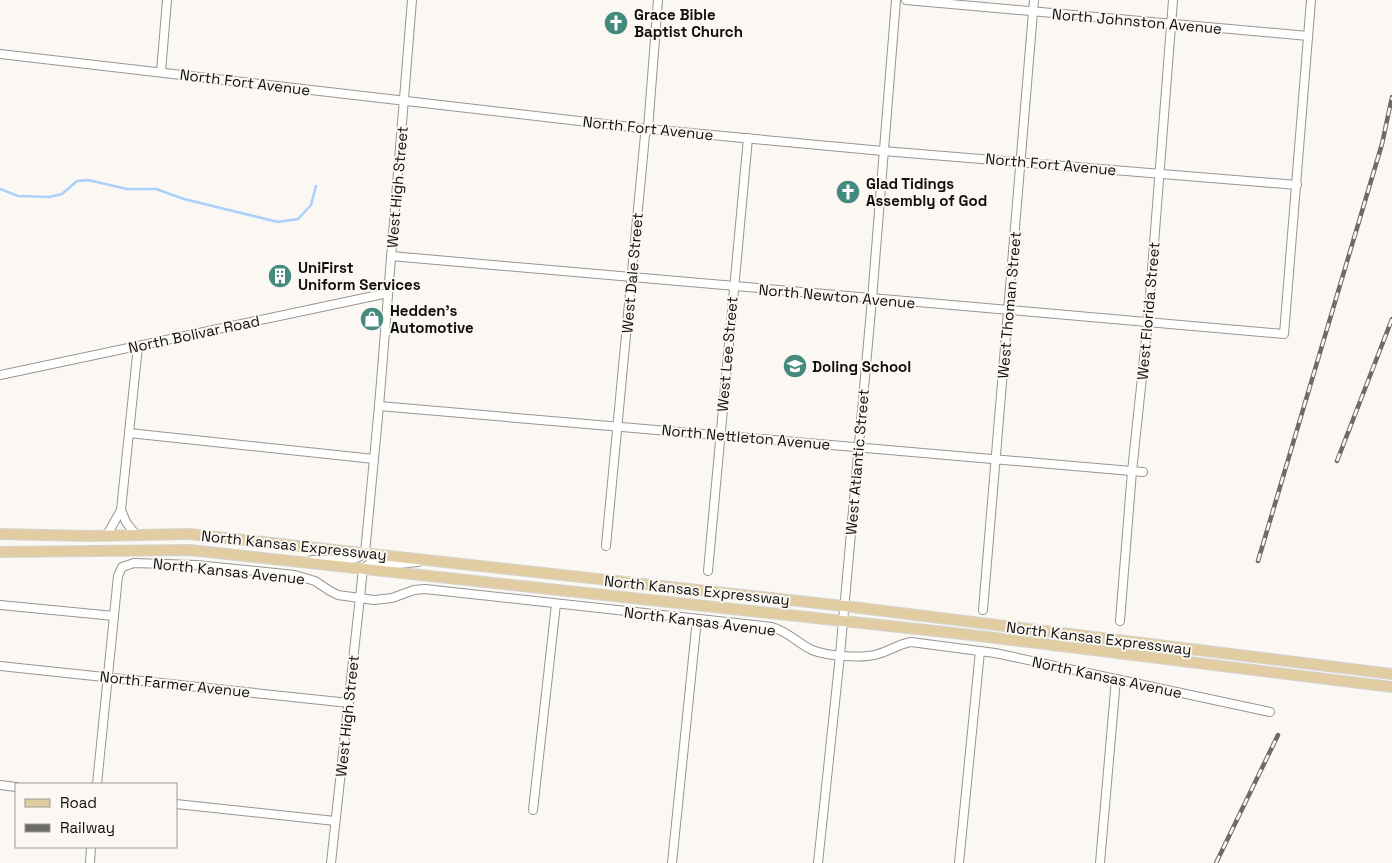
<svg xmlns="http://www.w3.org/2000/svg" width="1392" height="863" viewBox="0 0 1392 863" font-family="'Space Grotesk',sans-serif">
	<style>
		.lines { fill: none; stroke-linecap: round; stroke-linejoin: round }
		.stream { stroke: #aad1fa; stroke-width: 2.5 }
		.minor-casing { stroke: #989590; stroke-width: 10 }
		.major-casing { stroke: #d4d4d3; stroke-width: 12 }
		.minor { stroke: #fff; stroke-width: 8 }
		.major { stroke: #e2cda3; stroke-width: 10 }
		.rail-casing { stroke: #6d6b68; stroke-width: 4.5 }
		.rail { stroke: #fbf8f3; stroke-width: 2.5; stroke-dasharray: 8; stroke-linecap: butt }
		.labels { text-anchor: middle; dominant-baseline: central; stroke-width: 4; stroke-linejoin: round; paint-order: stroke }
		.poi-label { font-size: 15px; font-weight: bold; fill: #0f0e0c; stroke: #fbf8f3; text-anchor: start }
		.street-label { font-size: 15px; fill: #0f0e0c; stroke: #fbf8f3 }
	</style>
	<rect width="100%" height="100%" fill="#fbf8f3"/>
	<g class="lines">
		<polyline class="stream" points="0,189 18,196 49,197 62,194 77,181 88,180 127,189 156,189 184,199 278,222 298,219 311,205 316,186"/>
		<g class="minor-casing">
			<g id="minor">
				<polyline points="906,0 1308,36"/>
				<polyline points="0,54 648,129 883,151 1297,185"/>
				<polyline points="161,72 167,0"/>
				<polyline points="391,256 1284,334 1311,0"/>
				<polyline points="0,375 388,293"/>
				<polyline points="379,406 1143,472"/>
				<polyline points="129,433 374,459"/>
				<polyline points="121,510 126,522 136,535"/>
				<polyline points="107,535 121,510 138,346"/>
				<polyline points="606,546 645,135 648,129 658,0"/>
				<path d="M312 560C327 558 354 564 365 553L379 406 412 0"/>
				<polyline points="708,571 748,138"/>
				<polyline points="0,605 114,616"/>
				<polyline points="983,610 1034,0"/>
				<polyline points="1120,621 1132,471 1148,321 1173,0"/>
				<polyline points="0,666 349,703"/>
				<path d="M97 784 118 576 122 567 134 563 196 565 295 575 315 581 330 591 338 595 374 600 392 598 414 590 425 589 772 627C789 632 797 643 812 650 827 656 863 659 878 654 889 651 899 644 911 642L995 653 1270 712"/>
				<polyline points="0,785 16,787"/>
				<polyline points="176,804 335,821"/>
				<polyline points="533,810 556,604"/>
				<polyline points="90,863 91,847"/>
				<polyline points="331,863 363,569 370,563 395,564 418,562"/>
				<polyline points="672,863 697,619"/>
				<polyline points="818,863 840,655 872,299 896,0"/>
				<polyline points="959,863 980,651"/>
				<polyline points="1100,863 1116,679"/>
			</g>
		</g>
		<g class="major-casing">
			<g id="major">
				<polyline points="0,534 90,536 189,534 844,606 1392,674"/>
				<polyline points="0,552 190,550 963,634 1392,687"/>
			</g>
		</g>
		<use href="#minor" class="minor"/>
		<use href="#major" class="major"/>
		<g class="rail-casing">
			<g id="rail">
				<polyline points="1337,461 1392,319"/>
				<polyline points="1258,561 1382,144 1392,97"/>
				<polyline points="1216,863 1278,735"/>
			</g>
		</g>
		<use href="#rail" class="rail"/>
	</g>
	<defs>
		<g id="church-disc" transform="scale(1.25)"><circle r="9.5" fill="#458a7e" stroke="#fbf8f3"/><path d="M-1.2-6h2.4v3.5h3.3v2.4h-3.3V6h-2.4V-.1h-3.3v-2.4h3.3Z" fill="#fff"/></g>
		<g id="building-disc" transform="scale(1.25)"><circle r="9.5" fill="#458a7e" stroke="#fbf8f3"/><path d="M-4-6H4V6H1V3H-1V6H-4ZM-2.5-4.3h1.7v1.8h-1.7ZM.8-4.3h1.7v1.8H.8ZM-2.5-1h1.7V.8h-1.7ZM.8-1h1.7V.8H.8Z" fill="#fff"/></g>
		<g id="shop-disc" transform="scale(1.25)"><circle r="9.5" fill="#458a7e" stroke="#fbf8f3"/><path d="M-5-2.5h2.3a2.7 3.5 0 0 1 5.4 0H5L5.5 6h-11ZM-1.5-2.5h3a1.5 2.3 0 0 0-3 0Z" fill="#fff"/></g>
		<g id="school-disc" transform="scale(1.25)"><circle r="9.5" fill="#458a7e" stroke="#fbf8f3"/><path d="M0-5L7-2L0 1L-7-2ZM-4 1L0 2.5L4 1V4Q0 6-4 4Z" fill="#fff"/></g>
	</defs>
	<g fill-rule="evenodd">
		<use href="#church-disc" x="616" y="23"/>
		<use href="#church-disc" x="848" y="192"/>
		<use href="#building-disc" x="280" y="276"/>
		<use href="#shop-disc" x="372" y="319"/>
		<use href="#school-disc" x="795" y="366"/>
	</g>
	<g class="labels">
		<g class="poi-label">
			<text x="634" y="14">Grace Bible<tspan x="634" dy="17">Baptist Church</tspan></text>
			<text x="866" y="183">Glad Tidings<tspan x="866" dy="17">Assembly of God</tspan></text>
			<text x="298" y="267">UniFirst<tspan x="298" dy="17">Uniform Services</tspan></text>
			<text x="390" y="310">Hedden's<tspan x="390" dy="17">Automotive</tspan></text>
			<text x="812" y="366">Doling School</text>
		</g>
		<g class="street-label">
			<text transform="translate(1137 21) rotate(5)">North Johnston Avenue</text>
			<text transform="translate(245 82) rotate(7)">North Fort Avenue</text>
			<text transform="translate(648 128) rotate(6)">North Fort Avenue</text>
			<text transform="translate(1051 164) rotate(5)">North Fort Avenue</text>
			<text transform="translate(397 187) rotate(-85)">West High Street</text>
			<text transform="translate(632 273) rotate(-85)">West Dale Street</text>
			<text transform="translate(837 296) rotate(5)">North Newton Avenue</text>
			<text transform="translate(1009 305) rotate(-85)">West Thoman Street</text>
			<text transform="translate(1148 311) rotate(-85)">West Florida Street</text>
			<text transform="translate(194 334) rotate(-12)">North Bolivar Road</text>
			<text transform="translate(727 354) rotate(-85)">West Lee Street</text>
			<text transform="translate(746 437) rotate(5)">North Nettleton Avenue</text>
			<text transform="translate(857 462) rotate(-85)">West Atlantic Street</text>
			<text transform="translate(294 545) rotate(6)">North Kansas Expressway</text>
			<text transform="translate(229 571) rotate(6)">North Kansas Avenue</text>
			<text transform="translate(697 590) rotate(6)">North Kansas Expressway</text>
			<text transform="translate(700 621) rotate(7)">North Kansas Avenue</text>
			<text transform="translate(1099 638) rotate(7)">North Kansas Expressway</text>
			<text transform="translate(1107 677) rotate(12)">North Kansas Avenue</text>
			<text transform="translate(175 684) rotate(6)">North Farmer Avenue</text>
			<text transform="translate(347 716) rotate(-84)">West High Street</text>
		</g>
	</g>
	<rect x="15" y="783" width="162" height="65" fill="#fbf8f3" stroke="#9d9a97"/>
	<rect x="25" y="799" width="25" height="8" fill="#e2cda3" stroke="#9d9a97"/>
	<text x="60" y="808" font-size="15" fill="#0f0e0c">Road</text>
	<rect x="25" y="824" width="25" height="8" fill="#6d6b68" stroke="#9d9a97"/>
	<text x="60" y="833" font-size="15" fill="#0f0e0c">Railway</text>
</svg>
